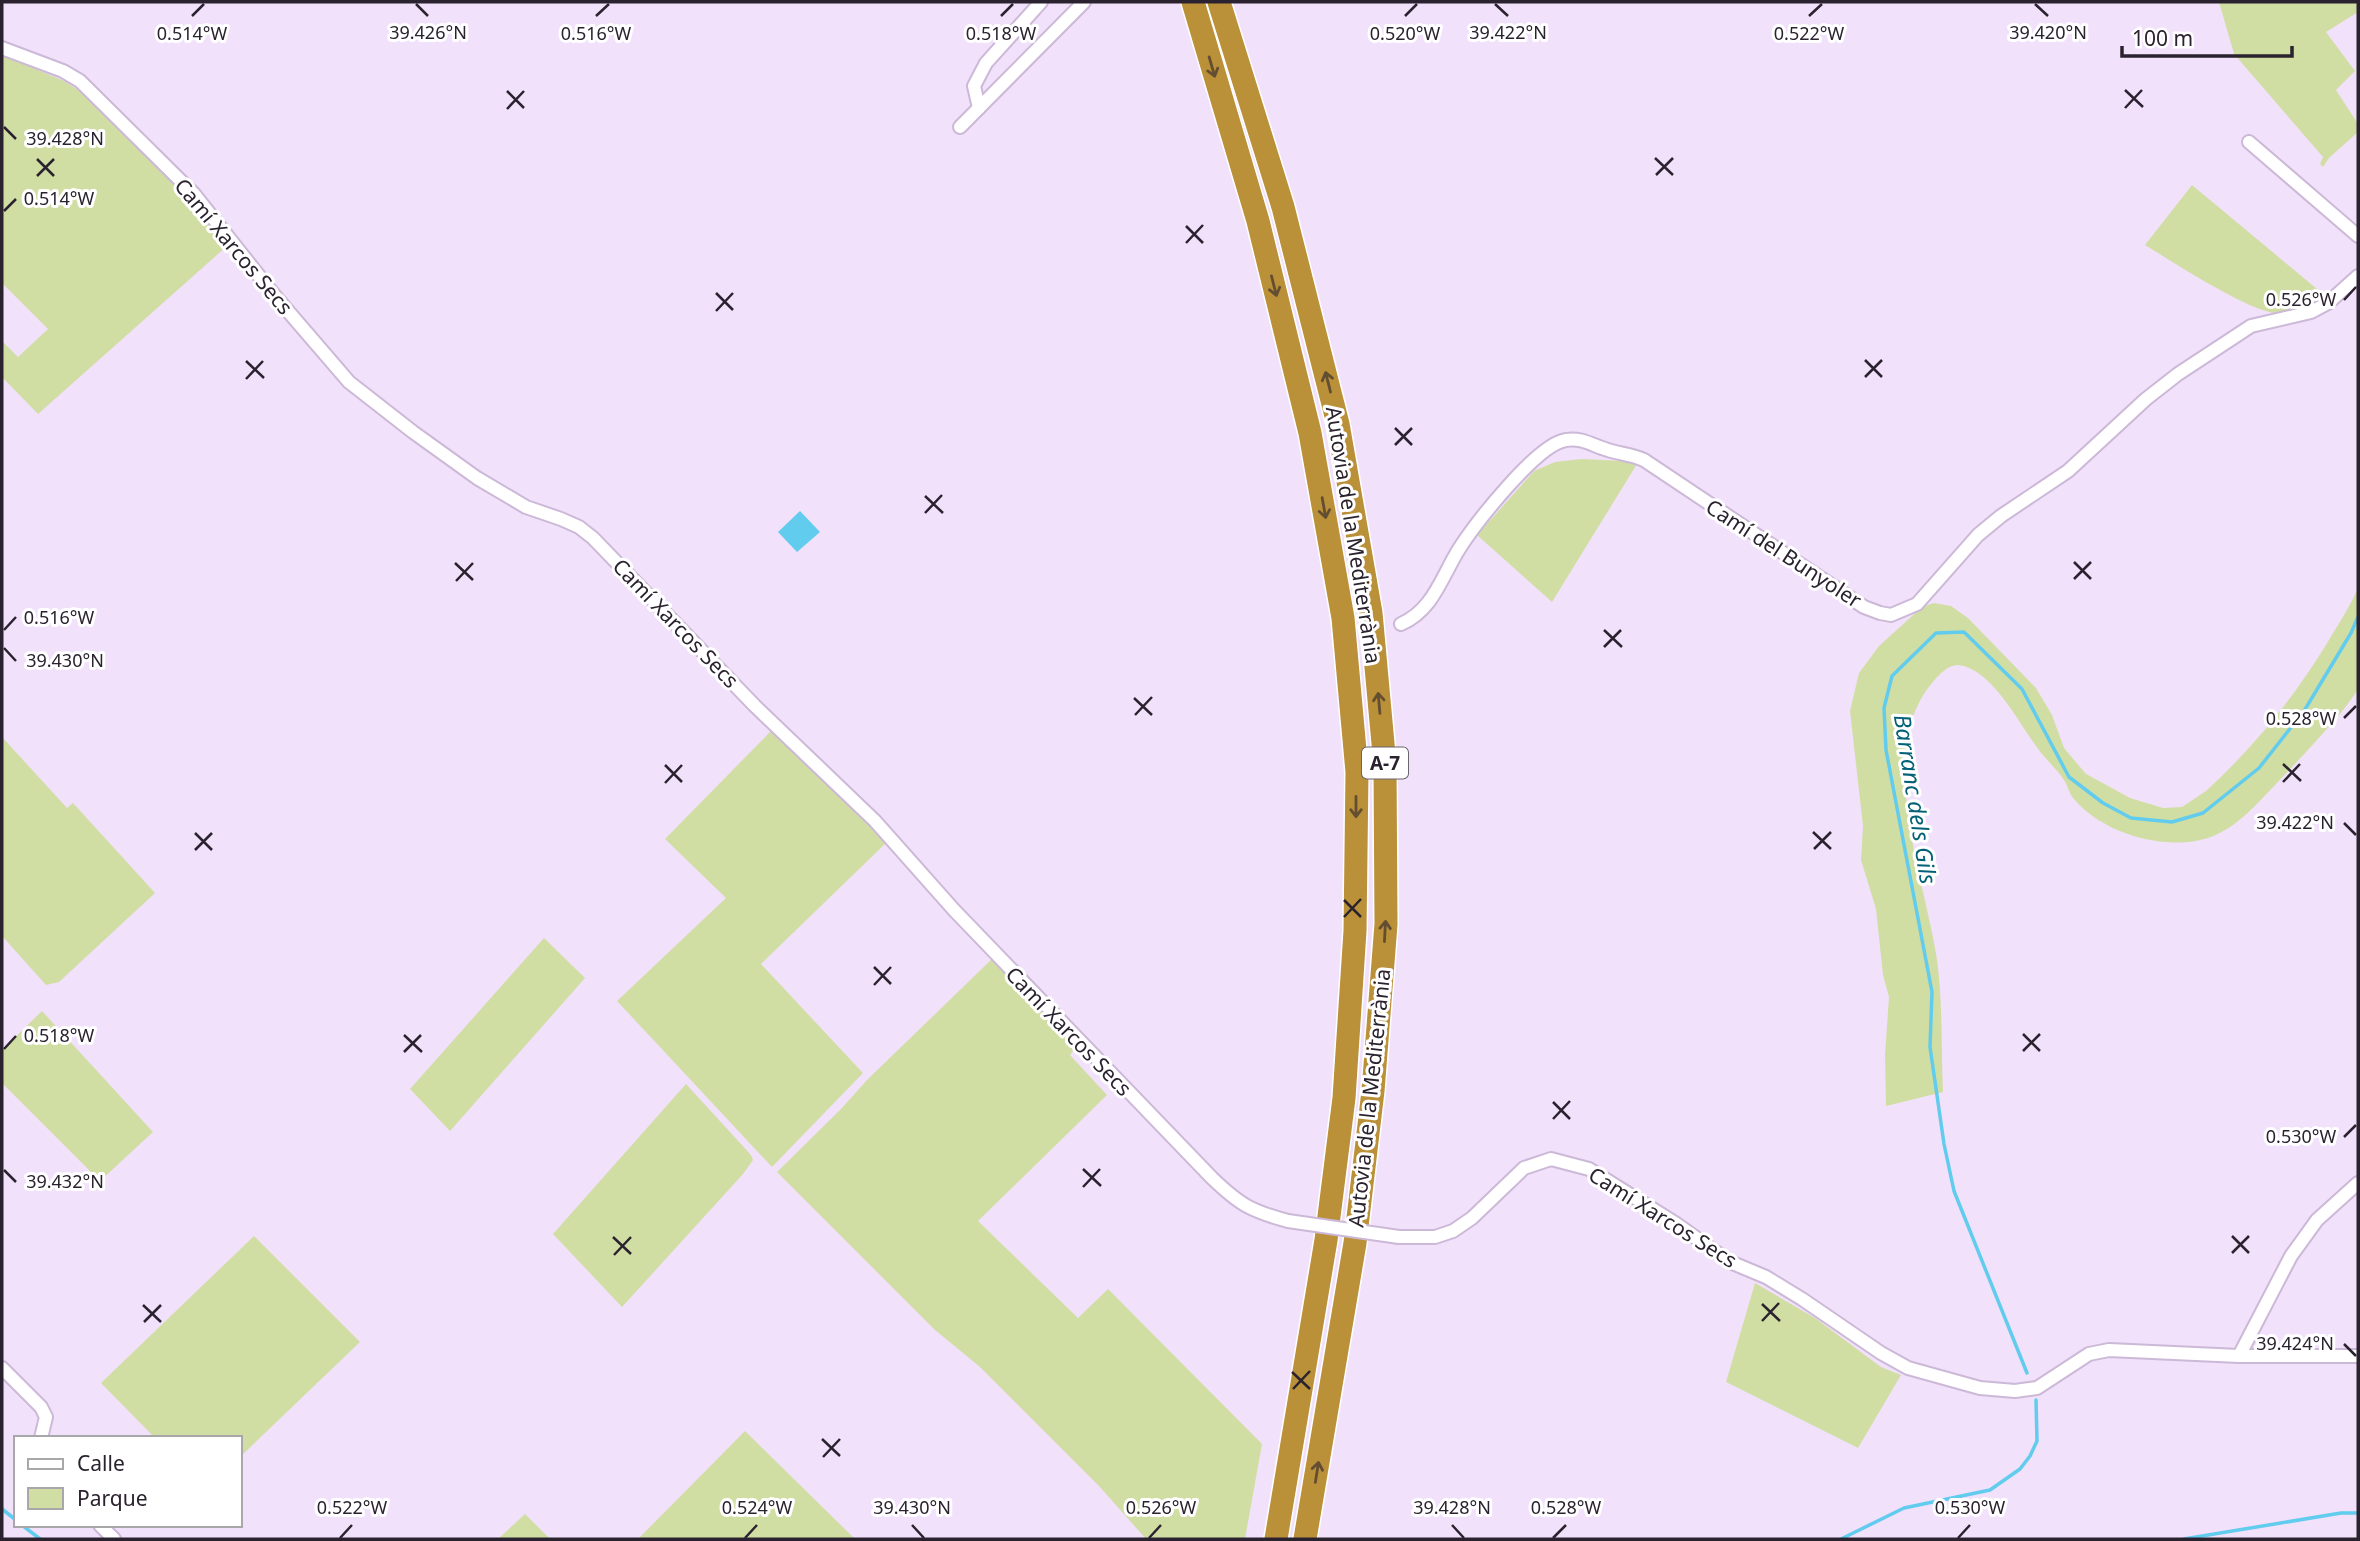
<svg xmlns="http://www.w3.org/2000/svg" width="2360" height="1541" viewBox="0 0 2360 1541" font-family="'Noto Sans',sans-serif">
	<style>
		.green { fill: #d1dea3 }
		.water { fill: #61cced }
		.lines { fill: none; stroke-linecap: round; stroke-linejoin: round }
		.stream { stroke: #61cced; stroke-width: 3.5 }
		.street-casing { stroke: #ccb8d7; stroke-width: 16 }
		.highway-casing { stroke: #fff; stroke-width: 26 }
		.street { stroke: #fff; stroke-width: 12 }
		.highway { stroke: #ba9038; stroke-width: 23 }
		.street-bridge-casing { stroke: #ccb8d7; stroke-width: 16; stroke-linecap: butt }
		.street-bridge { stroke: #fff; stroke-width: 12 }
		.oneway { stroke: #644e32 }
		.ticks { fill: none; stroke: #2a222e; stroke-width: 2.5 }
		.labels { text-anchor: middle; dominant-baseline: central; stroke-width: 6; stroke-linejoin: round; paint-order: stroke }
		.shield { fill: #fff; stroke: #6a646d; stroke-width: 2 }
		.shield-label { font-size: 19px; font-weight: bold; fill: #2a222e }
		.street-label { font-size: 21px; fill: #2a222e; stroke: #fff }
		.water-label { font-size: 23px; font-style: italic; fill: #036177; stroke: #fff }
		.ticks-label { font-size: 18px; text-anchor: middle; fill: #2a222e; stroke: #fff; stroke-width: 6; stroke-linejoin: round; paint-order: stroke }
	</style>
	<rect width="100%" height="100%" fill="#f2e1fb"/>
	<g class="green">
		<polygon points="2219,2 2358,2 2358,12 2326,32 2355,71 2336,90 2358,124 2358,132 2329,158 2323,167 2320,164 2323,157 2234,54"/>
		<polygon points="2,55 64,81 86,95 189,198 227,246 38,414 2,377 2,341 18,357 48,329 2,283"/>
		<path d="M2192 185 2329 299C2317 306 2296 314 2282 314 2253 315 2173 262 2145 245Z"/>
		<polygon points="1581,459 1624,461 1637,464 1552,602 1477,535 1534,471 1555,462"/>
		<path d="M2358 588C2358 612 2358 636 2358 660 2358 668 2360 679 2358 687 2356 701 2290 769 2277 783 2238 824 2217 849 2156 841 2127 837 2093 822 2074 799 2069 794 2068 786 2064 780 2056 768 2044 758 2036 746 2019 723 1991 668 1958 665 1947 665 1938 676 1932 683 1874 751 1926 883 1937 960 1943 1004 1941 1048 1943 1092L1886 1106 1885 1055 1889 997 1883 975 1876 909 1861 860 1863 826 1850 711 1859 673 1879 646 1922 607 1934 603 1951 606 1968 618 2036 688 2052 715 2064 748 2086 774 2130 798 2163 808 2182 807 2206 791C2253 748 2292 700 2326 645 2337 626 2349 609 2358 588Z"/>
		<polygon points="772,730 887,842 761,964 863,1073 772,1167 617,1001 726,898 665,839"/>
		<polygon points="2,737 67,808 73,803 155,893 59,982 46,985 2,936"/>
		<polygon points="544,938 585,978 450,1131 410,1089"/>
		<polygon points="993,958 1076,1047 1070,1055 1107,1095 978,1221 1078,1318 1108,1289 1262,1444 1245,1539 1146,1539 1099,1486 980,1367 935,1330 777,1172 841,1109 867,1080"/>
		<polygon points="42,1011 153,1132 100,1181 2,1083 2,1050"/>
		<polygon points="686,1084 751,1155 753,1160 743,1174 622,1307 553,1234"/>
		<polygon points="254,1236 360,1342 240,1457 240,1438 155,1438 101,1383"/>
		<polygon points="1755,1283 1815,1318 1881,1367 1901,1375 1858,1448 1726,1382"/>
		<polygon points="745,1431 854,1538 853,1539 638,1539"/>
		<polygon points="525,1514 550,1539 498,1539"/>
	</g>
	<polygon class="water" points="800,511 820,532 797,552 778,532"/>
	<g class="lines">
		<g class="stream">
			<polyline points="2027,1373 1954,1191 1944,1144 1930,1047 1932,992 1886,750 1884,708 1892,676 1936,633 1964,632 2022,689 2069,777 2103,803 2131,818 2172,822 2203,813 2259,768 2304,711 2351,633 2358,617"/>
			<polyline points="2,1509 16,1520"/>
			<polyline points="22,1525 40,1539"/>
			<polyline points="1841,1539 1904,1508 1990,1490 2020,1469 2030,1456 2037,1441 2036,1400"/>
			<polyline points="2184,1539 2341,1513 2358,1513"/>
		</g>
		<g class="street-casing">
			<g id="street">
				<path d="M2 48 63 71 80 81 194 194 275 296 349 382 413 432 477 478 526 507 561 519 579 527 593 538 755 706 875 821 954 910 1212 1178C1240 1205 1251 1211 1288 1221"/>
				<polyline points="979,108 974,86 986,63 1041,2"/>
				<polyline points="960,127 1084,2"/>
				<polyline points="2249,142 2358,236"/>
				<path d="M1401 624C1433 610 1441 578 1459 549 1475 524 1537 444 1566 440 1582 437 1593 446 1608 450 1620 454 1631 454 1644 460L1864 607 1880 613 1891 615 1917 604 1978 535 2001 516 2068 471 2146 399 2178 374 2251 326 2311 312 2328 303 2358 276"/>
				<polyline points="1399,1237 1435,1237 1453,1231 1472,1218 1524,1168 1551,1159 1589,1169 1675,1223 1730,1262 1766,1277 1802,1299 1881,1353 1908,1368 1980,1388 2015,1391 2037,1388 2089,1354 2109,1350 2239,1356 2358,1356"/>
				<polyline points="2239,1356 2291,1256 2317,1220 2358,1183"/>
				<polyline points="2,1368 41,1407 46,1417 41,1438"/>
				<polyline points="100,1525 114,1539"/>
			</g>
		</g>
		<g class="highway-casing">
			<g id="highway">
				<polyline points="1193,2 1258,221 1310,433 1343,618 1357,772 1355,931 1344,1098 1326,1240 1276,1539"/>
				<polyline points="1219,2 1283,207 1338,424 1371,613 1385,765 1386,924 1373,1091 1355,1243 1305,1539"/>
			</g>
		</g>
		<use href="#street" class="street"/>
		<use href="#highway" class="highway"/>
		<g class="street-bridge-casing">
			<polyline id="street-bridge" points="1288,1221 1399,1237"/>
		</g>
		<use href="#street-bridge" class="street-bridge"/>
	</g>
	<defs><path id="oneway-shaft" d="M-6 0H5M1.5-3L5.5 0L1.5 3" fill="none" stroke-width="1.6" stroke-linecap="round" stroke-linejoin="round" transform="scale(1.75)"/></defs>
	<g class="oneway">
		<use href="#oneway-shaft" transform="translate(1212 67) rotate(74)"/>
		<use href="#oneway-shaft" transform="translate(1274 286) rotate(76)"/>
		<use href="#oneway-shaft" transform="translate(1328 382) rotate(-104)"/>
		<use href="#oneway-shaft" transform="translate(1324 508) rotate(80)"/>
		<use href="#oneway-shaft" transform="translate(1379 703) rotate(-95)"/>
		<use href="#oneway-shaft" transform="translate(1356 807) rotate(90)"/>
		<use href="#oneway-shaft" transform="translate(1385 931) rotate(-87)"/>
		<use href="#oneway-shaft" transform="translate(1317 1472) rotate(-81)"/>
	</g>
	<path class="ticks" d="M416 4 428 16M1495 4 1508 16M2035 4 2048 16M192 16 204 4M596 16 609 4M1001 16 1013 4M1405 16 1417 4M1809 16 1822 4M2125 90 2143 107M507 91 524 108M2125 108 2142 90M507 109 524 91M4 127 16 139M1655 158 1673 175M37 159 54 176M1656 175 1673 158M37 176 54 159M4 211 16 199M1186 226 1203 243M1186 243 1203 225M716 293 733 310M2344 300 2356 287M716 311 733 293M1865 360 1882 377M246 361 264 378M1865 377 1882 360M246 379 263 361M1395 428 1412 445M1395 445 1412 428M925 496 943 513M925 513 942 495M2074 562 2091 579M455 563 473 580M2074 579 2091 562M456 581 473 563M4 630 16 617M1604 630 1622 647M1604 647 1621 630M4 648 16 661M1134 698 1152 715M1135 715 1152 697M2344 718 2356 706M2283 764 2301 781M665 765 682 782M2283 782 2300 764M665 783 682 765M2344 823 2356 835M1813 832 1831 849M195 833 212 850M1814 849 1831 832M195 850 212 833M1344 900 1361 917M1344 917 1361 899M874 967 891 984M874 985 891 967M2023 1034 2040 1051M404 1035 422 1052M4 1049 16 1036M2023 1051 2040 1034M404 1052 421 1035M1553 1102 1570 1119M1553 1119 1570 1101M2344 1137 2356 1125M1083 1169 1101 1186M4 1170 16 1182M1083 1187 1100 1169M2232 1236 2249 1253M613 1237 631 1254M2232 1253 2249 1236M614 1255 631 1237M1762 1304 1780 1321M143 1305 161 1322M1762 1321 1779 1303M144 1322 161 1305M2344 1344 2356 1356M1292 1372 1310 1389M1293 1389 1310 1371M822 1439 840 1456M823 1457 840 1439M912 1525 924 1538M1452 1525 1464 1538M340 1538 352 1525M745 1538 757 1525M1149 1538 1161 1525M1553 1538 1566 1525M1958 1538 1970 1525"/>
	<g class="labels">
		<rect class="shield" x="1362" y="747.5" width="46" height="31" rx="5"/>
		<g class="shield-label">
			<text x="1385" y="763">A-7</text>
		</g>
		<g class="street-label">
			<text transform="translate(234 246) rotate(50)">Camí Xarcos Secs</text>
			<text transform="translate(1354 535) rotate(81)">Autovia de la Mediterrània</text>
			<text transform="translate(1784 553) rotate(33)">Camí del Bunyoler</text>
			<text transform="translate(676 623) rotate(46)">Camí Xarcos Secs</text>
			<text transform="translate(1069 1031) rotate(46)">Camí Xarcos Secs</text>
			<text transform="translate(1369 1098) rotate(-84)">Autovia de la Mediterrània</text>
			<text transform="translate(1663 1217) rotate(32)">Camí Xarcos Secs</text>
		</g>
		<g class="water-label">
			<text transform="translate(1916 799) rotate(81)">Barranc dels Gils</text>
		</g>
	</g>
	<g class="ticks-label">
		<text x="1508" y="39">39.422°N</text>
		<text x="2048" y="39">39.420°N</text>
		<text x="428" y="39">39.426°N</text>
		<text x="192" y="40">0.514°W</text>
		<text x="596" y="40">0.516°W</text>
		<text x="1001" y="40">0.518°W</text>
		<text x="1405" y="40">0.520°W</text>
		<text x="1809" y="40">0.522°W</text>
		<text x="65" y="145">39.428°N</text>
		<text x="59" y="205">0.514°W</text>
		<text x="2301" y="306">0.526°W</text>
		<text x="59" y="624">0.516°W</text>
		<text x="65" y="667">39.430°N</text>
		<text x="2301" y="725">0.528°W</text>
		<text x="2295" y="829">39.422°N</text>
		<text x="59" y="1042">0.518°W</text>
		<text x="2301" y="1143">0.530°W</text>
		<text x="65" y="1188">39.432°N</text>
		<text x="2295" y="1350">39.424°N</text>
		<text x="352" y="1514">0.522°W</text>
		<text x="757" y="1514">0.524°W</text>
		<text x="1161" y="1514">0.526°W</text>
		<text x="1566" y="1514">0.528°W</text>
		<text x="1970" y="1514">0.530°W</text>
		<text x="912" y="1514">39.430°N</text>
		<text x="1452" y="1514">39.428°N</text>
	</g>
	<rect width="2360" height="1541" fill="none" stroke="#2a222e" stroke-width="7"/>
	<rect x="14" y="1436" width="228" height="91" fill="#ffffff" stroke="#aaa7ab" stroke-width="2"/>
	<rect x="28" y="1459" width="35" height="10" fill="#ffffff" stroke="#aaa7ab" stroke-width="2"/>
	<text x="77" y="1471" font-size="21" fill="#2a222e">Calle</text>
	<rect x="28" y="1488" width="35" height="21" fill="#d1dea3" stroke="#aaa7ab" stroke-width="2"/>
	<text x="77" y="1506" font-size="21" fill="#2a222e">Parque</text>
	<path d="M2122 46v10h170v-10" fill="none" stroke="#2a222e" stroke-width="3.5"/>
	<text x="2132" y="46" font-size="21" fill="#2a222e" stroke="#ffffff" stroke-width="5" paint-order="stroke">100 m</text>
</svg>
